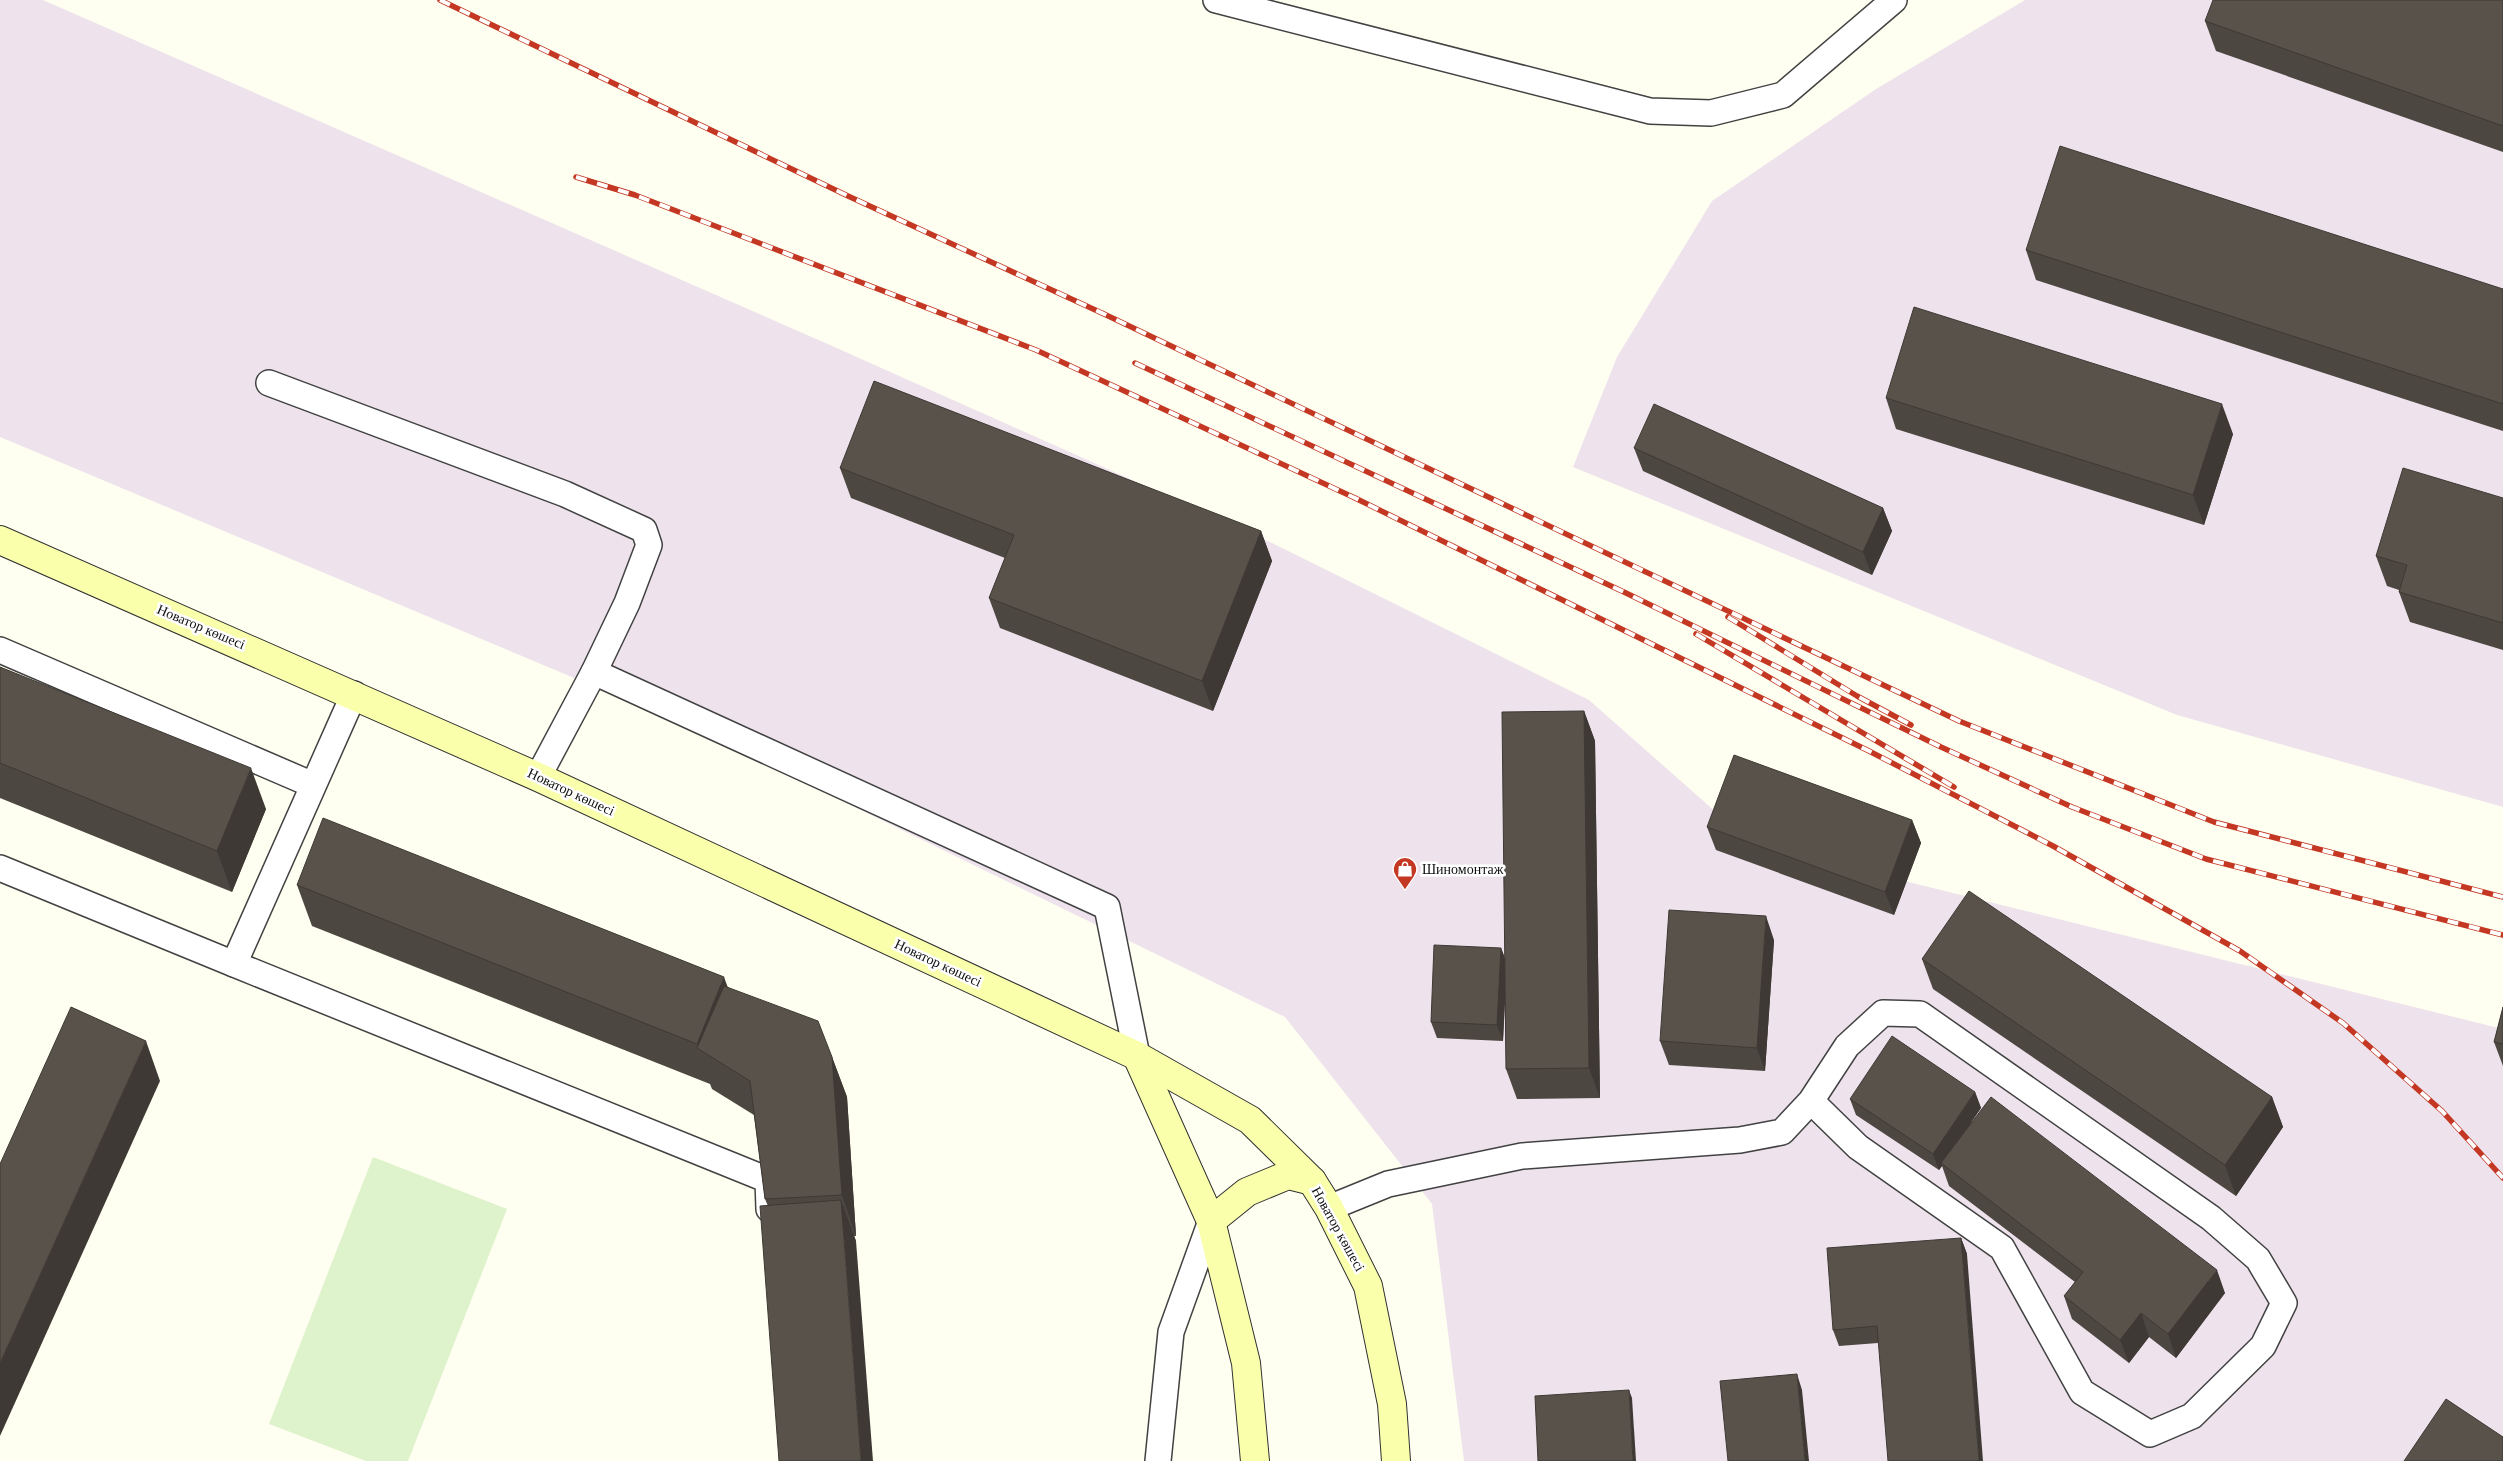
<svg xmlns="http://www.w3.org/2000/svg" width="2503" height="1461" viewBox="0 0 2503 1461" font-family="'Times New Roman',serif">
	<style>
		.industrial { fill: #eee3ed }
		.pitch { fill: #def2cb }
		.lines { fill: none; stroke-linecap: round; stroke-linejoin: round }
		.service-casing { stroke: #424242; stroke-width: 28 }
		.secondary-casing { stroke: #313131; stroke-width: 30 }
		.service { stroke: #fff; stroke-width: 25 }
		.secondary { stroke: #faffac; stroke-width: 28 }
		.rail-casing { stroke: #c33723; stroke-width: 5.5 }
		.rail { stroke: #fff; stroke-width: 4; stroke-dasharray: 11; stroke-linecap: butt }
		.wall { fill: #4c4740 }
		.shaded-wall { fill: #3e3934 }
		.building { fill: #58524b; stroke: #3e3934 }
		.labels { text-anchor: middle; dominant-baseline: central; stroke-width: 5; stroke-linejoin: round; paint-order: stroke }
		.street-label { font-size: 14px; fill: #0f0f0f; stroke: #fff }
		.poi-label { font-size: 14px; fill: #0f0f0f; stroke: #fff; text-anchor: start }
	</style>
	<rect width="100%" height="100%" fill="#fffff1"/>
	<g class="industrial">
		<polygon points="0,0 43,0 830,345 1262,538 1589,700 1751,843 2503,1029 2503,1461 1464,1461 1432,1204 1285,1017 691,727 0,437"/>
		<polygon points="2025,0 2503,0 2503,807 2177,715 1573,467 1617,357 1712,201 1876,89"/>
	</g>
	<polygon class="pitch" points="373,1157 507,1209 408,1461 366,1461 269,1424"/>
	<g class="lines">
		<g class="service-casing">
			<g id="service">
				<polyline points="1216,0 1650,111 1711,113 1783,95 1894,0"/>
				<polyline points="269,383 565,494 644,530 649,545 627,603 594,672"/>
				<polyline points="0,650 313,785"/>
				<polyline points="538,777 594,672 1107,907 1137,1056"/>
				<polyline points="0,868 234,964 354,694"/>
				<polyline points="234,964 768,1180 769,1209"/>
				<polyline points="1329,1208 1388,1184 1522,1156 1740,1140 1782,1132 1811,1101 1847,1046 1883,1013 1920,1014 2211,1218 2258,1259 2284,1303 2263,1346 2192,1416 2150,1434 2082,1392 2002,1248 1858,1147 1811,1101"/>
				<polyline points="1158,1461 1171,1332 1211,1221"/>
			</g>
		</g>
		<g class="secondary-casing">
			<g id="secondary">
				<polyline points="0,540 538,777 1137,1056 1250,1120 1312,1181 1329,1208 1368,1286 1392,1404 1396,1461"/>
				<polyline points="1137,1056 1211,1221 1246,1363 1255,1461"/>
				<polyline points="1211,1221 1247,1192 1288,1175 1312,1181"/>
			</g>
		</g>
		<use href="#service" class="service"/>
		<use href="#secondary" class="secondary"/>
		<g class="rail-casing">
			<g id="rail">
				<polyline points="440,0 848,196 1104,314 1959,721 2214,822 2503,897"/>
				<polyline points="576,177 635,195 1036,350 1355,498 1867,750 2053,846 2240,951 2343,1023 2442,1111 2503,1178"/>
				<polyline points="1135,363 1626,593 1941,747 2072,807 2206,859 2503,935"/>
				<polyline points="1728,617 1857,696 1911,725"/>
				<polyline points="1696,634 1954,787"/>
			</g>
		</g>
		<use href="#rail" class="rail"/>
	</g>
	<g class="wall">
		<polygon points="2503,0 2503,152 2216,51 2205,21"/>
		<polygon points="2026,250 2503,289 2503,431 2036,280"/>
		<polygon points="1886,398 2233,434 2204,525 1896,429"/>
		<polygon points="1634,448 1883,508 1892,531 1872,575 1643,471"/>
		<polygon points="840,468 1261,531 1272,561 1213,711 1000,628 989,598 1005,558 851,498"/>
		<polygon points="2503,498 2503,650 2410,622 2399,592 2399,590 2387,586 2376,556"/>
		<polygon points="0,667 266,809 232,892 0,798"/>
		<polygon points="1584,711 1595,741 1600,1098 1517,1099 1506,1069 1505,993 1503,1041 1437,1038 1431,1022 1501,948 1505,958"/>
		<polygon points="1912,820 1921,843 1894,915 1716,850 1707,827"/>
		<polygon points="297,885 728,987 832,1057 847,1097 856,1236 854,1236 856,1241 768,1206 765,1199 754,1115 712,1089 710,1084 312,926"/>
		<polygon points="1774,940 1765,1071 1669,1065 1660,1041"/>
		<polygon points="1922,959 2272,1097 2283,1127 2236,1196 1933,989"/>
		<polygon points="2503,1007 2503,1066 2494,1042"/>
		<polygon points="1975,1092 1981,1108 1971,1122 2225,1293 2176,1358 2149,1337 2129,1363 2072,1319 2064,1296 2075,1282 1949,1186 1942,1166 1939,1170 1856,1115 1850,1099"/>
		<polygon points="1961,1238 1967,1254 1878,1343 1839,1346 1833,1330"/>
	</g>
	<g class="shaded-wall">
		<polygon points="2222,404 2233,434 2204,525 2193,495"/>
		<polygon points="1883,508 1892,531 1872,575 1863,552"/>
		<polygon points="1261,531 1272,561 1213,711 1202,681"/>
		<polygon points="1584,711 1595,741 1600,1098 1589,1068"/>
		<polygon points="251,768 266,809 232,892 217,851"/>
		<polygon points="1912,820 1921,843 1894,915 1885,892"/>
		<polygon points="1766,916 1774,940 1765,1071 1757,1048"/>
		<polygon points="1501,948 1507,964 1503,1041 1497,1025"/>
		<polygon points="724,977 739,1018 699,1049 697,1044"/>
		<polygon points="146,1041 160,1081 0,1436 0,1363"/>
		<polygon points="832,1057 847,1097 856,1236 842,1195"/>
		<polygon points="1975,1092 1981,1108 1943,1164 1941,1163 1942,1166 1939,1170 1933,1154"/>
		<polygon points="2272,1097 2283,1127 2236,1196 2225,1165"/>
		<polygon points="841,1200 856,1241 873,1461 861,1461"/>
		<polygon points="1961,1238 1967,1254 1983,1461 1979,1461"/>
		<polygon points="2217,1270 2225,1293 2176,1358 2168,1334"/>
		<polygon points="2141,1313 2149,1337 2129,1363 2120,1340"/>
		<polygon points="1797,1374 1802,1390 1809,1461 1805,1461"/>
		<polygon points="1629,1390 1632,1398 1636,1461 1633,1461"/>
	</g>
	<g class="building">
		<polygon points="2213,0 2503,0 2503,126 2205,21"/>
		<polygon points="2060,146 2503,289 2503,404 2026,250"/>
		<polygon points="1914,307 2222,404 2193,495 1886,398"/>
		<polygon points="874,381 1261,531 1202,681 989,598 1014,535 840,468"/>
		<polygon points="1654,404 1883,508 1863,552 1634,448"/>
		<polygon points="2403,468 2503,498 2503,623 2399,592 2407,565 2376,556"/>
		<polygon points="0,667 251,768 217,851 0,763"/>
		<polygon points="1584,711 1589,1068 1506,1069 1502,712"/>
		<polygon points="1734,755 1912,820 1885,892 1707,827"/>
		<polygon points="323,818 724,977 697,1044 297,885"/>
		<polygon points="1969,891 2272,1097 2225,1165 1922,959"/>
		<polygon points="1669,910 1766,916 1757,1048 1660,1041"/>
		<polygon points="1434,945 1501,948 1497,1025 1431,1022"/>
		<polygon points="724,986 818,1021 832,1057 842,1195 765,1199 750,1081 697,1048"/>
		<polygon points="71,1007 146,1041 0,1363 0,1164"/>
		<polygon points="2503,1007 2503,1044 2494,1042"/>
		<polygon points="1892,1036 1975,1092 1933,1154 1850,1099"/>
		<polygon points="1991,1097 2217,1270 2168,1334 2141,1313 2120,1340 2064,1296 2083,1272 1941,1163"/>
		<polygon points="841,1200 861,1461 779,1461 760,1206"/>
		<polygon points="1961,1238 1979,1461 1888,1461 1877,1326 1833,1330 1827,1248"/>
		<polygon points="1797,1374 1805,1461 1728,1461 1720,1381"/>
		<polygon points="1629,1390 1633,1461 1538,1461 1535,1396"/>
		<polygon points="2446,1399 2503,1437 2503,1461 2404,1461"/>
	</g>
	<defs>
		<g id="shop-pin" transform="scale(1.25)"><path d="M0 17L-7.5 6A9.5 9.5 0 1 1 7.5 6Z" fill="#c33723" stroke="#fff"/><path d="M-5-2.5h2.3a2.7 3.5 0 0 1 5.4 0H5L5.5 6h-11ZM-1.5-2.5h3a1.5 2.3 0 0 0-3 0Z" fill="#fff"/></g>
	</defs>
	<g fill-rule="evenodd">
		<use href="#shop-pin" x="1405" y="869"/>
	</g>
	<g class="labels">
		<g class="street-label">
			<text transform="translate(201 627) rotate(23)">Новатор көшесі</text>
			<text transform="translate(571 792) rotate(25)">Новатор көшесі</text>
			<text transform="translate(938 963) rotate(25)">Новатор көшесі</text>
			<text transform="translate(1338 1229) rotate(61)">Новатор көшесі</text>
		</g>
		<g class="poi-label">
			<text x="1422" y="869">Шиномонтаж</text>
		</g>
	</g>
</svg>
